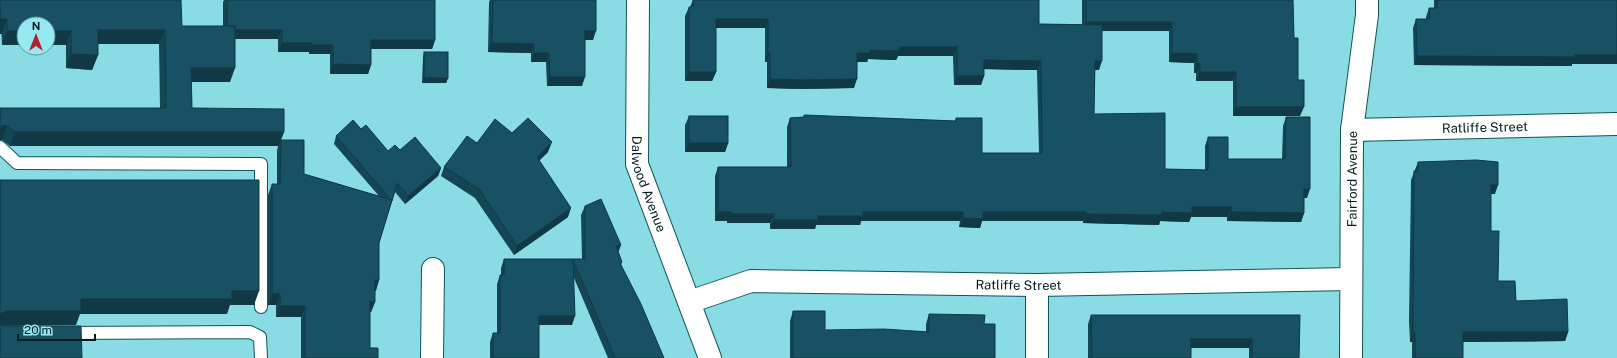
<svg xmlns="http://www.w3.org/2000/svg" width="1617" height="358" viewBox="0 0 1617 358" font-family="'Public Sans',sans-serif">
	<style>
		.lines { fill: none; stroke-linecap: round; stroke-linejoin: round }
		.service-casing { stroke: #0d5459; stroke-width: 14 }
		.minor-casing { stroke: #0d5459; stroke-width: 24 }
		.tertiary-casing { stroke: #0d5459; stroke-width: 24 }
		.service { stroke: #fff; stroke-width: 12 }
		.minor { stroke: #fff; stroke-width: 22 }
		.tertiary { stroke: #fff; stroke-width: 22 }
		.wall { fill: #144655 }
		.shaded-wall { fill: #103945 }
		.building { fill: #175163; stroke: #103945 }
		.labels { text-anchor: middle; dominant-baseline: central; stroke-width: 4; stroke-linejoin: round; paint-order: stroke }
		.street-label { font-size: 13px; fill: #031d1f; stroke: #96e9f0 }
	</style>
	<rect width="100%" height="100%" fill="#89dce3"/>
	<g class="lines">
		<g class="service-casing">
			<g id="service">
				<polyline points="0,147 17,163 261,164 261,307"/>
				<polyline points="66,333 250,332 260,337 261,358"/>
			</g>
		</g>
		<g class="minor-casing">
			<g id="minor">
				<path id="s1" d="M638 0 637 164 710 358"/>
				<path id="s2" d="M1352 130 1617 124"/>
				<polyline points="1037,285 1037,358"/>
				<path id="s3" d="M689 302 751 281 1037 285 1351 279"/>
				<polyline points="432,358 433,269"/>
			</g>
		</g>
		<g class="tertiary-casing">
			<g id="tertiary">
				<path id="s4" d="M1351 358 1352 130 1367 15V0"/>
			</g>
		</g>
		<use href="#service" class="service"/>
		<use href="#minor" class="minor"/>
		<use href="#tertiary" class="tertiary"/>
	</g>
	<g class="wall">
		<polygon points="0,0 182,26 223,26 223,2 224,0 435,0 435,40 432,49 371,49 371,65 368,74 330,74 330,54 309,54 309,52 278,52 278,39 235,39 230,82 191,82 192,108 284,132 281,140 304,174 379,196 334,144 336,136 361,129 388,151 400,150 441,168 438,176 405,204 395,192 379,243 379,280 375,291 375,302 371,312 370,312 370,348 378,358 301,358 301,317 276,317 276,305 268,305 268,195 272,184 277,184 277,151 278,146 10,146 2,140 0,108 160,108 159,44 98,44 98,55 92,70 66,68 66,45 2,45"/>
		<polygon points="490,0 596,0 593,40 585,40 582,86 547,86 546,62 531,62 531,53 488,52 489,2"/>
		<polygon points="693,0 1039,24 1082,25 1082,0 1293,0 1294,38 1298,80 1300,116 1233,116 1233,81 1196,81 1196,73 1194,73 1194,63 1169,62 1169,31 1102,31 1099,70 1095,70 1094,114 1165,169 1205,170 1205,146 1208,137 1228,159 1282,159 1283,126 1286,117 1307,198 1304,198 1304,213 1301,222 1227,221 1227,217 1191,217 1189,222 1160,221 1159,225 1083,223 1083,221 982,221 980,228 959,227 960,221 861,221 860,225 816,225 815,229 770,229 770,223 727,223 727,221 715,221 715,176 718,167 787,167 787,127 790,118 804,117 804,115 955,121 956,118 982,153 1039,153 1037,70 984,69 984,76 981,85 954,85 953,56 898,56 896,60 868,59 867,62 857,62 854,88 801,89 767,88 767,62 765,62 765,28 716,28 716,72 712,81 685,81 685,16 689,7 690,7"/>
		<polygon points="1434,0 1617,0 1572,64 1572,66 1414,65 1413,28 1416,19 1426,19 1426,17 1429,8 1434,8"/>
		<polygon points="424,52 448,78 446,83 422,83 423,57"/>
		<polygon points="689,116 728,143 725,152 685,152 685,125"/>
		<polygon points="512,133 548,152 539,161 568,217 514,255 475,198 441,176 444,167 477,143"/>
		<polygon points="1418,162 1495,194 1491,194 1491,231 1498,281 1516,301 1568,332 1565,341 1463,342 1463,358 1412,358 1412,342 1410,342 1409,321 1411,180"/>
		<polygon points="585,206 621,245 618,251 622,262 621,265 664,358 608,358 574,278 572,325 539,325 539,358 490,358 490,342 493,333 497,333 497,284 500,275 501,275 501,268 504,259 582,259 581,215"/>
		<polygon points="793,311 825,330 926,332 926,324 929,314 984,324 995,358 790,358 790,321"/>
		<polygon points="1091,315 1300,315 1299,358 1249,358 1249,348 1191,348 1191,358 1088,358 1088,324"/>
	</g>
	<g class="shaded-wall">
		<polygon points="0,19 7,19 2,34 0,34"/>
		<polygon points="716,19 768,19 765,28 713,28"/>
		<polygon points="1086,22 1172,22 1169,31 1082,31"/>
		<polygon points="98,30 165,30 159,44 92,44"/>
		<polygon points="227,30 282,30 278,39 223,39"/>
		<polygon points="7,31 24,31 24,45 2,45"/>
		<polygon points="48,31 71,31 66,45 48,45"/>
		<polygon points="585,31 596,31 593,40 581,40"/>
		<polygon points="371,40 435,40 432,49 368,49"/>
		<polygon points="282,43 312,43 309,52 278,52"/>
		<polygon points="492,43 534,44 531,53 488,52"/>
		<polygon points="312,45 333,45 330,54 309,54"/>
		<polygon points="900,47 957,47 953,56 898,56 896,60 868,59 867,62 854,62 857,53 870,50"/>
		<polygon points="534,53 549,53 546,62 531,62"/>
		<polygon points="768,53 770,53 767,62 765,62"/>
		<polygon points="1172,53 1197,54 1194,63 1169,62"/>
		<polygon points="71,54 98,55 92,70 66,68"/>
		<polygon points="1575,55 1617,55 1617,64 1572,64 1572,66 1414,65 1417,56"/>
		<polygon points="984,60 1041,61 1037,70 981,69"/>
		<polygon points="1095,61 1102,61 1099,70 1092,70"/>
		<polygon points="333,64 371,65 368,74 330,74"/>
		<polygon points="1197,64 1200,64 1196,73 1194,73"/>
		<polygon points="191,68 235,68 230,82 186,82"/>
		<polygon points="689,72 716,72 712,81 685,81"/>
		<polygon points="1200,72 1236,72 1233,81 1196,81"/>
		<polygon points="957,76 984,76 981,85 954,85"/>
		<polygon points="550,77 585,77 582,86 547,86"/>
		<polygon points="424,78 448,78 446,83 422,83"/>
		<polygon points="770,79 857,79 854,88 801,89 767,88"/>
		<polygon points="1236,107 1304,107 1300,116 1233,116"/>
		<polygon points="3,125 7,126 2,140 0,140 0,129"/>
		<polygon points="15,132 284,132 278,146 10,146"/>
		<polygon points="552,142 548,152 533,166 537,157"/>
		<polygon points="689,143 728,143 725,152 685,152"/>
		<polygon points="441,168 438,176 405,204 408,196"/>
		<polygon points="1491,185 1498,185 1495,194 1487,194"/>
		<polygon points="1304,189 1310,189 1307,198 1301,198"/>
		<polygon points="1192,207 1231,207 1227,217 1191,217 1189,222 1160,221 1159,225 1083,223 1086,214 1162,212"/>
		<polygon points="571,208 568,217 514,255 517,246"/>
		<polygon points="718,212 731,212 727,221 715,221"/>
		<polygon points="863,212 963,212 960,221 861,221 860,225 816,225 815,229 770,229 774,220 818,216"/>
		<polygon points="983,212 1086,212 1083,221 982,221 980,228 959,227 963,218"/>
		<polygon points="1231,212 1304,213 1301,222 1227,221"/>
		<polygon points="731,214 774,214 770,223 727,223"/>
		<polygon points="621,245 618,253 616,246"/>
		<polygon points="375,280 379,280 376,291 371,291"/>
		<polygon points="232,291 259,291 254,305 230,305 227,314 80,314 76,325 0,326 0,314 5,311 81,299"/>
		<polygon points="272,294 280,294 276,305 268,305"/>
		<polygon points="370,301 375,302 371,312 366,312"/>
		<polygon points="280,306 305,306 301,317 276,317"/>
		<polygon points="539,316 575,316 572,325 536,325"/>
		<polygon points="1463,332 1568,332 1565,341 1459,342"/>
		<polygon points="1413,333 1415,333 1412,342 1410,342"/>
		<polygon points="1191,339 1252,339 1249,348 1188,348"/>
	</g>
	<g class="building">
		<polygon points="0,0 181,0 182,26 235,26 235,68 191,68 192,108 284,109 284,132 15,132 7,126 3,125 0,129 0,108 166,108 165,30 98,30 98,55 71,54 71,31 48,31 48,24 24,24 24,31 7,31 7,19 0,19"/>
		<polygon points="227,0 435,0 435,40 371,40 371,65 333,64 333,45 312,45 312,43 282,43 282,30 235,30 235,26 227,26"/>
		<polygon points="493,0 596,0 596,31 585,31 585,77 550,77 549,53 534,53 534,44 492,43"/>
		<polygon points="693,0 1039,0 1039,24 1102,25 1102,61 1095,61 1094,114 1165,113 1165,169 1208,170 1208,137 1228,137 1228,159 1285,159 1286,117 1310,117 1310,189 1304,189 1304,213 1231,212 1231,207 1192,207 1192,213 1162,212 1162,215 1086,214 1086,212 983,212 983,219 963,218 963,212 863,212 863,216 818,216 818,220 774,220 774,214 731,214 731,212 718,212 718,167 791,167 790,118 804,117 804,115 956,121 956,118 982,118 982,153 1042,153 1041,61 984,60 984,76 957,76 957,47 900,47 900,51 870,50 870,53 857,53 857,79 804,80 770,79 770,53 768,53 768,19 716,19 716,72 689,72 689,7 693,7"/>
		<polygon points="1086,0 1293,0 1294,38 1298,38 1298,80 1304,80 1304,107 1236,107 1236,72 1200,72 1200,64 1197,64 1197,54 1172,53 1172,22 1086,22"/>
		<polygon points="1437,0 1617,0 1617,55 1575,55 1575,57 1417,56 1416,19 1430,19 1429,8 1437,8"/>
		<rect x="424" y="52" width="24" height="26"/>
		<rect x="689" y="116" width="39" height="27"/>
		<polygon points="528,118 552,142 537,157 571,208 517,246 479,189 444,167 467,136 477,143 495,119 512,133"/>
		<polygon points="353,120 361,129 366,125 388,151 395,145 400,150 415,137 441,168 408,196 397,183 392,201 336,136"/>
		<polygon points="281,140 304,140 304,174 392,200 379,243 379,280 375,280 375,302 370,301 370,348 378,348 378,358 305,358 305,306 280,306 280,294 272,294 272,184 280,184"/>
		<polygon points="1476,160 1498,162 1498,185 1491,185 1491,231 1499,231 1498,281 1515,281 1516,301 1567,299 1568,332 1463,332 1463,358 1415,358 1415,333 1413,333 1413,311 1414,171 1418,171 1418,162"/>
		<polygon points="0,180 259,180 259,291 232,291 232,299 81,299 81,311 5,311 0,314"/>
		<polygon points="601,199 621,245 616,246 622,262 620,263 641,304 664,358 615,358 573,260 575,316 539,316 539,358 493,358 493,333 500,333 500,275 504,275 504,259 585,259 585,206"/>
		<polygon points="793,311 825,311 825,330 884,329 929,332 929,314 985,315 984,324 995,324 995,358 793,358"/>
		<polygon points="1091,315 1300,315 1299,358 1252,358 1252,339 1191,339 1191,358 1092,358"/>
		<polygon points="0,323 1,325 5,326 81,326 82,358 0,358"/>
	</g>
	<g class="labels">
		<g class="street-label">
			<text stroke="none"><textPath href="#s2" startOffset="133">Ratliffe Street</textPath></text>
			<text stroke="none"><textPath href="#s4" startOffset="179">Fairford Avenue</textPath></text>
			<text stroke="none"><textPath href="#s1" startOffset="186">Dalwood Avenue</textPath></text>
			<text stroke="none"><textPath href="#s3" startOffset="333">Ratliffe Street</textPath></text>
		</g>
	</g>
	<g transform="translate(36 36)"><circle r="19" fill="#96e9f0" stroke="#5b979c"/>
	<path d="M0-3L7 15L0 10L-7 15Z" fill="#b3212f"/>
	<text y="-6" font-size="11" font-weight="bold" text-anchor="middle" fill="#031d1f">N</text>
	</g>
	<path d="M18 334v6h77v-6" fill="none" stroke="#031d1f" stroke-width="2"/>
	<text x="24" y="334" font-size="12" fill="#031d1f" stroke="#96e9f0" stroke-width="3" paint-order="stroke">20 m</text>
</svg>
